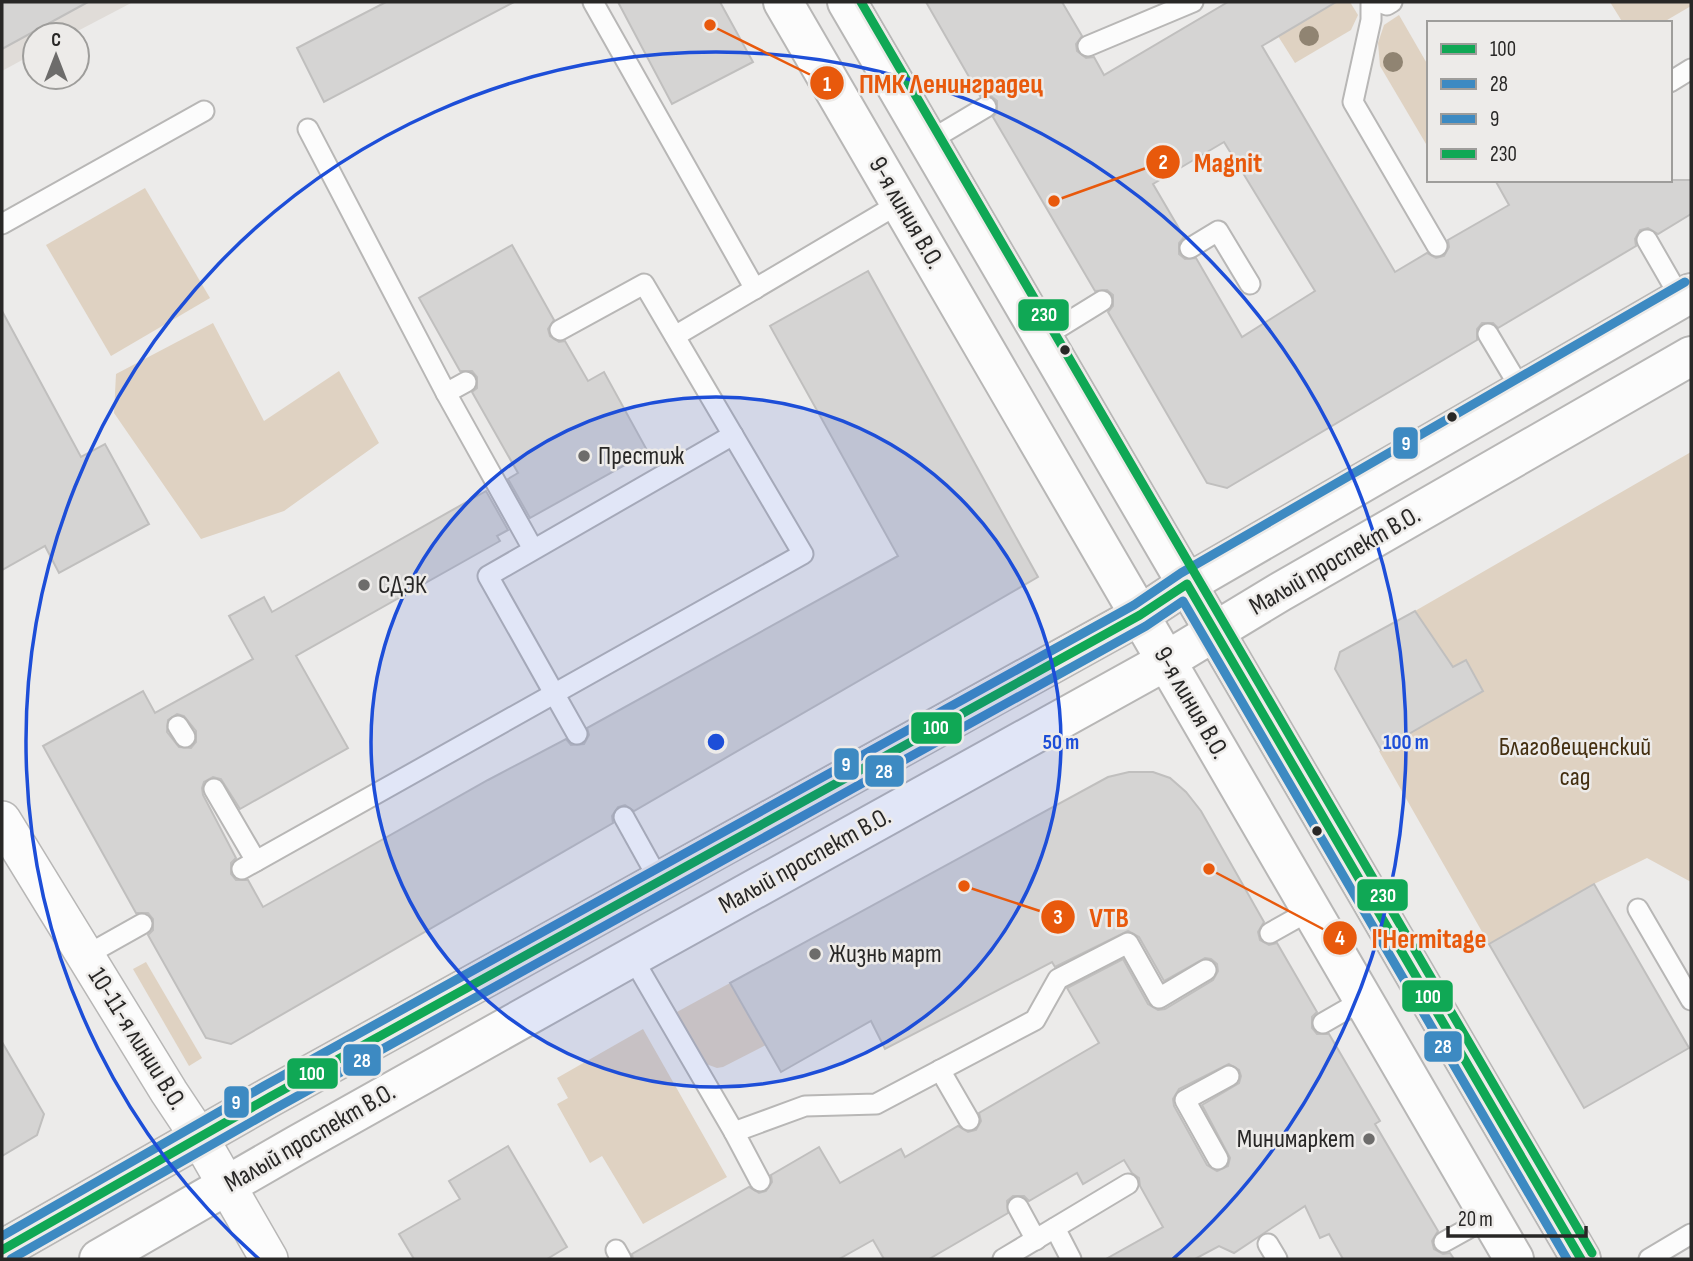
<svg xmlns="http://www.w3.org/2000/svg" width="1693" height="1261" viewBox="0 0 1693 1261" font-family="'Sofia Sans Condensed',sans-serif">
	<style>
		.built { fill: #e0dcd8 }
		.green { fill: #dfd2c2 }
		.building { fill: #d5d4d3; stroke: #c0bfbe; stroke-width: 2; fill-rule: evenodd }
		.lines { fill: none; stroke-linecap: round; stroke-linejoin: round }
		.service-casing { stroke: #b8b7b6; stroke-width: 23 }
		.minor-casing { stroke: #b8b7b6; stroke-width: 40 }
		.secondary-casing { stroke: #b8b7b6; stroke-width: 42 }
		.service { stroke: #fcfcfc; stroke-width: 19 }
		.minor { stroke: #fcfcfc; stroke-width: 37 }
		.secondary { stroke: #fcfcfc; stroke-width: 38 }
		.bus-1-casing { stroke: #edebe9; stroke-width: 14 }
		.bus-2-casing { stroke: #edebe9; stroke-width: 14 }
		.bus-3-casing { stroke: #edebe9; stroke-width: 14 }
		.bus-4-casing { stroke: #edebe9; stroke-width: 14 }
		.bus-1 { stroke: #10a855; stroke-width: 9 }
		.bus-2 { stroke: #3d8ac2; stroke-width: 9 }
		.bus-3 { stroke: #3d8ac2; stroke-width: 9 }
		.bus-4 { stroke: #10a855; stroke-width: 9 }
		.tree { fill: #908472 }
		.ring { fill: none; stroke: #1d4ed8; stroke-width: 3.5 }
		.bus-dot { fill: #282726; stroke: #edebe9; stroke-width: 2.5 }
		.poi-dot { fill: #6d6c6b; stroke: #edebe9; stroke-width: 2.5 }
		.labels { text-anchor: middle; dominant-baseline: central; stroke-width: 5; stroke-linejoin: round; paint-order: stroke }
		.street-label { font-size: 26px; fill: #282726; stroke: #edebe9 }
		.poi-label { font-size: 26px; fill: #282726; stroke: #edebe9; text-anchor: start }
		.park-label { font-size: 26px; fill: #442f10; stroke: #edebe9 }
		.centre { fill: #1d4ed8; stroke: #edebe9; stroke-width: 3.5 }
		.ring-label { font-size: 21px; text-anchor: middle; font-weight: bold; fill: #1d4ed8; stroke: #edebe9; stroke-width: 5; stroke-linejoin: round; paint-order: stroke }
		.leader { fill: none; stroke: #e8590c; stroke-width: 2.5 }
		.callout-dot { fill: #e8590c; stroke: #edebe9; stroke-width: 2.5 }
		.mark-label { font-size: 21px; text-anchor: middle; font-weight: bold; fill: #fff }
		.callout-label { font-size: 28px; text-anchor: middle; font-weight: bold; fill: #e8590c; stroke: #edebe9; stroke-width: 5; stroke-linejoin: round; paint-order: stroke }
		.line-badge { stroke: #edebe9; stroke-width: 2.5 }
		.badge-label { font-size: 19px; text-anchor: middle; font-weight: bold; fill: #fff }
	</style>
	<rect width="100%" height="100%" fill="#ecebea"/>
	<polygon class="built" points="2,2 133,2 70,35 35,35 35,53 2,71"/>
	<g class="green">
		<polygon points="1336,2 1350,2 1358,15 1351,30 1295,63 1278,36"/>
		<polygon points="1610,2 1691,2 1691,6 1662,23 1623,23"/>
		<polygon points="1399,15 1429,67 1429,149 1380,66 1378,43 1384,25"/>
		<polygon points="145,188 210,298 111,356 46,245"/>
		<polygon points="213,323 264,421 339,371 379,443 284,511 201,539 114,413 116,374"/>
		<polygon points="1691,452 1691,882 1647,858 1594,884 1489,944 1379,751 1483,691 1466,660 1453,667 1415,611"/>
		<polygon points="146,962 202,1058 189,1066 133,969"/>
		<polygon points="730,983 766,1045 723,1067 717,1068 706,1064 675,1013"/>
		<polygon points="643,1029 727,1177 643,1224 602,1156 590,1163 557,1104 568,1098 557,1078"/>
	</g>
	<g class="building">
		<polygon points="2,2 88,2 2,49"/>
		<polygon points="386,2 514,2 324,102 297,48"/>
		<polygon points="618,2 720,2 753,62 672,104"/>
		<path d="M926 2H1062L1082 36 1076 44 1077 51 1086 58 1094 57 1104 75 1228 2H1336L1262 46 1395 272 1427 253 1436 258 1444 256 1449 247 1448 240 1509 205 1495 180H1691V214L1658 234 1648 228 1640 230 1635 239 1636 246 1498 328 1493 323H1482L1477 329V340L1227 488 1207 483 1108 312 1113 306V295L1107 290 1095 291 993 117 997 112V101L991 96H980ZM1224 142 1315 291 1242 337 1196 258 1185 259 1179 254V243L1184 237 1153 184Z"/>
		<polygon points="512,245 554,320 548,329 550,336 559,342 565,341 588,381 604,372 648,452 530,518 508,479 518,473 472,392 477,388 477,377 472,371 460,371 419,298"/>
		<path d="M868 271 1038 577 634 811 625 805 618 807 612 816 613 823 231 1044 206 1038 148 935 153 930V919L148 913H136L43 746 143 691 155 713 253 659 229 616 264 597 272 612 486 491 508 530 497 536 500 541 296 656 348 748 240 809 221 779 213 777 204 782 202 788 203 795 236 858 231 863V874L236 880H248L263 907 488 780 566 739 571 745 584 744 589 735 587 728 898 556 770 326ZM177 714 184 716 196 731V742L191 748 179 747 167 732 168 720Z"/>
		<polygon points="2,311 81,457 105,444 149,524 59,573 45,546 2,570"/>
		<polygon points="1415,611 1453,667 1466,660 1483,691 1381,750 1335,669 1340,652"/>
		<path d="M1129 772H1153L1170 778 1186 792 1201 811 1264 922 1258 932 1260 940 1269 945 1277 943 1317 1012 1312 1017V1028L1317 1034H1329L1380 1121 1375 1124 1438 1231 1432 1241 1434 1249 1443 1254 1450 1253 1454 1259H1343L1329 1234 1320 1238 1305 1206 1234 1253 1219 1246 1195 1259H1106L1163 1227 1140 1186 1139 1178 1132 1173 1124 1160 1083 1184 1077 1173 1029 1201 1024 1196H1013L1007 1201 1008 1213 929 1259H884L873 1240 839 1259H633L632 1254 749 1187 759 1193 766 1191 772 1182 771 1175 819 1147 840 1183 901 1149 905 1157 958 1126 968 1132 976 1130 981 1121 979 1113 1099 1043 1067 988 1123 959 1148 1004 1158 1010 1165 1009 1213 980 1218 971 1217 964 1211 959 1205 958 1164 981 1139 937 1128 931 1055 967 1052 962 885 1049 871 1021 781 1072 730 983 1108 777ZM1229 1064 1239 1070 1241 1076 1239 1083 1202 1105 1230 1158 1228 1166 1217 1171 1207 1165 1174 1106 1173 1099 1179 1089Z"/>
		<polygon points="1594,884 1689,1048 1584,1108 1489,944"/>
		<polygon points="2,1042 44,1114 37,1135 2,1156"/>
		<polygon points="508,1146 567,1247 547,1259 414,1259 399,1234 460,1199 449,1181"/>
	</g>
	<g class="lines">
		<g class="service-casing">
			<g id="service">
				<polyline points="593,2 755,289"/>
				<polyline points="1371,2 1371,20 1353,102 1437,246"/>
				<polyline points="1379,2 1387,5 1392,2"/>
				<polyline points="1088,46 1193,2"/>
				<polyline points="1670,82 1691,69"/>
				<polyline points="308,129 446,393 533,549"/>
				<polyline points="929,141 986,107"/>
				<polyline points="2,224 204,111"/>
				<polyline points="1647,240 1681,299"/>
				<polyline points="1190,248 1218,231 1250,284"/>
				<polyline points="1488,334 1522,391"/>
				<polyline points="675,336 900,203"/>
				<polyline points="1042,338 1102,301"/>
				<polyline points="446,393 466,382"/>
				<polyline points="178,726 185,737"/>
				<polyline points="577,734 488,576 733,435"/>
				<polyline points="214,789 256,861"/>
				<polyline points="624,817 659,880"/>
				<polyline points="242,869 803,554 644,284 560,330"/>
				<polyline points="1638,909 1691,1000"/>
				<polyline points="1270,933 1311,910"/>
				<polyline points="85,956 142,924"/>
				<polyline points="632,957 734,1132 805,1106 876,1104 1035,1020 1058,979 1128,943 1159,998 1206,970"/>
				<polyline points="1323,1023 1363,1000"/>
				<polyline points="940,1070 969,1120"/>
				<polyline points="734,1132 760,1181"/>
				<polyline points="1218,1159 1185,1100 1229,1076"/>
				<polyline points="1018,1207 1036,1240"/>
				<polyline points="1055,1228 1071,1259"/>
				<polyline points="1444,1242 1489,1217"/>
				<polyline points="1268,1244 1277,1259"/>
				<polyline points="616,1250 621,1259"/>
				<polyline points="1003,1259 1128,1184"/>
				<polyline points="1649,1259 1691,1234"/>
			</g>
		</g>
		<g class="minor-casing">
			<polyline id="minor" points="2,820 169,1092 199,1137 269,1259"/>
		</g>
		<g class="secondary-casing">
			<g id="secondary">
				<polyline points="783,2 1514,1259"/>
				<polyline points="847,2 1581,1259"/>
				<polyline points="2,1250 270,1097 1140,615 1187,584 1691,293"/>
				<polyline points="99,1259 297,1145 632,957 1166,661 1280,592 1691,356"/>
			</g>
		</g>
		<use href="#service" class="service"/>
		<use href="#minor" class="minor"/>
		<use href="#secondary" class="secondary"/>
		<g class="bus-1-casing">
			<polyline id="bus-1" points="2,1250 270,1097 1140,615 1187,584 1581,1259"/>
		</g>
		<g class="bus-2-casing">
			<polyline id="bus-2" points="11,1259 276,1108 1146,626 1183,601 1567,1259"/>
		</g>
		<g class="bus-3-casing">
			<polyline id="bus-3" points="2,1236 264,1086 1134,605 1181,573 1685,282"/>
		</g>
		<g class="bus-4-casing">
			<polyline id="bus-4" points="861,2 1592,1253"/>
		</g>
		<use href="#bus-1" class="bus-1"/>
		<use href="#bus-2" class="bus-2"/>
		<use href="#bus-3" class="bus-3"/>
		<use href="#bus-4" class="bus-4"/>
	</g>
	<g class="tree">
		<circle cx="1309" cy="36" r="10"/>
		<circle cx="1393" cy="62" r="10"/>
	</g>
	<circle cx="716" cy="742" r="345" fill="#1d4ed8" fill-opacity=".12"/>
	<g class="ring">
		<circle cx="716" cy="742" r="345"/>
		<path d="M259 1259A690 690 0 1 1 1173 1259"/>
	</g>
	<g class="bus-dot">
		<circle cx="1065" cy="350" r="6"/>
		<circle cx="1452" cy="417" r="6"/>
		<circle cx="1317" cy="831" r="6"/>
	</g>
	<g class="poi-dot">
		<circle cx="584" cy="456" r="7"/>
		<circle cx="364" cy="585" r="7"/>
		<circle cx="815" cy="954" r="7"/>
		<circle cx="1369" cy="1139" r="7"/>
	</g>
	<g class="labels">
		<g class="street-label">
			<text transform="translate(906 213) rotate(60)">9-я линия В.О.</text>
			<text transform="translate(1335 561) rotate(-30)">Малый проспект В.О.</text>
			<text transform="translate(1191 703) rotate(60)">9-я линия В.О.</text>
			<text transform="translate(805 861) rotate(-29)">Малый проспект В.О.</text>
			<text transform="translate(137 1039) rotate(58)">10-11-я линии В.О.</text>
			<text transform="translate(310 1138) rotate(-30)">Малый проспект В.О.</text>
		</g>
		<g class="poi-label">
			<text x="598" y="456">Престиж</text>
			<text x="378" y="585">СДЭК</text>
			<text x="829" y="954">Жизнь март</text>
			<text x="1355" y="1139" text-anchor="end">Минимаркет</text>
		</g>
		<g class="park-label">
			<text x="1575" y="747">Благовещенский<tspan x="1575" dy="30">сад</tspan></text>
		</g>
	</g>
	<circle cx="716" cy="742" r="10" class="centre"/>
	<g class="ring-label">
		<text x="1061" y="749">50 m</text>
		<text x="1406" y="749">100 m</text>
	</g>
	<path class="leader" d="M710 25L827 83M1054 201L1163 162M964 886L1058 917M1209 869L1340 938"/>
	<g class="callout-dot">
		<circle cx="710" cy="25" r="7"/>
		<circle cx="1054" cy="201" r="7"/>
		<circle cx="964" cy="886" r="7"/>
		<circle cx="1209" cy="869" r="7"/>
		<circle cx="827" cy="83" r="18"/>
		<circle cx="1163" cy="162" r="18"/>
		<circle cx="1058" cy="917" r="18"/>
		<circle cx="1340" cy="938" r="18"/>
	</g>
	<g class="mark-label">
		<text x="827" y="91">1</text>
		<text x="1163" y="169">2</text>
		<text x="1058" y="924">3</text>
		<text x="1340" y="945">4</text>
	</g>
	<g class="callout-label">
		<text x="951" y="93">ПМК Ленинградец</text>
		<text x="1228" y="172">Magnit</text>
		<text x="1109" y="927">VTB</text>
		<text x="1429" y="948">l'Hermitage</text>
	</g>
	<g class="line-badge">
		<rect x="1017" y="298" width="53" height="34" rx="7" fill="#10a855"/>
		<rect x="1392" y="426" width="27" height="34" rx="7" fill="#3d8ac2"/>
		<rect x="910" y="711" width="53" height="34" rx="7" fill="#10a855"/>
		<rect x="833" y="747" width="27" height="34" rx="7" fill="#3d8ac2"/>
		<rect x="864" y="754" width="41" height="34" rx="7" fill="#3d8ac2"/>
		<rect x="1356" y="878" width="53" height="34" rx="7" fill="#10a855"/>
		<rect x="1401" y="979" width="53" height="34" rx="7" fill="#10a855"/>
		<rect x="1423" y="1030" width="40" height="33" rx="7" fill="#3d8ac2"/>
		<rect x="342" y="1043" width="40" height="34" rx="7" fill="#3d8ac2"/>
		<rect x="286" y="1057" width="53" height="33" rx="7" fill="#10a855"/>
		<rect x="223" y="1085" width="27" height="34" rx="7" fill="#3d8ac2"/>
	</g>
	<g class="badge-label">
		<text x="1044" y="321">230</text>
		<text x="1406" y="450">9</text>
		<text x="936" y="734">100</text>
		<text x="846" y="771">9</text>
		<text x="884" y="778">28</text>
		<text x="1383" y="902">230</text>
		<text x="1428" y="1003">100</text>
		<text x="1443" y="1053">28</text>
		<text x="362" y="1067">28</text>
		<text x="312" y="1080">100</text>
		<text x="236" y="1109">9</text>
	</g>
	<rect width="1693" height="1261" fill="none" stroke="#282726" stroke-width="7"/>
	<rect x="1427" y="21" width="245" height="161" fill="#edebe9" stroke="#9e9d9b" stroke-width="2"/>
	<rect x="1441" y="44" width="35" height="10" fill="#10a855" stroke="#9e9d9b" stroke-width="2"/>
	<text x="1490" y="56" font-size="21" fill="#282726">100</text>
	<rect x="1441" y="79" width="35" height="10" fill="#3d8ac2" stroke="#9e9d9b" stroke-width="2"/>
	<text x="1490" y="91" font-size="21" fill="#282726">28</text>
	<rect x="1441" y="114" width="35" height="10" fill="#3d8ac2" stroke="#9e9d9b" stroke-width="2"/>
	<text x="1490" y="126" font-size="21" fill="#282726">9</text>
	<rect x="1441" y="149" width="35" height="10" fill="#10a855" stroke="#9e9d9b" stroke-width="2"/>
	<text x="1490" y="161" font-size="21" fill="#282726">230</text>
	<g transform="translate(56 56)"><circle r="33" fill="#edebe9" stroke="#9e9d9b" stroke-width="2"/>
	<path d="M0-5L12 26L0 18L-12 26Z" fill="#6d6c6b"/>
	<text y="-10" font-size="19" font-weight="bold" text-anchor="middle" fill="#282726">С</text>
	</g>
	<path d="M1448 1226v10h138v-10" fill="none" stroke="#282726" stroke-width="3.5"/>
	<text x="1458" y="1226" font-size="21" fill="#282726" stroke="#edebe9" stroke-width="5" paint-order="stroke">20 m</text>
</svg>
